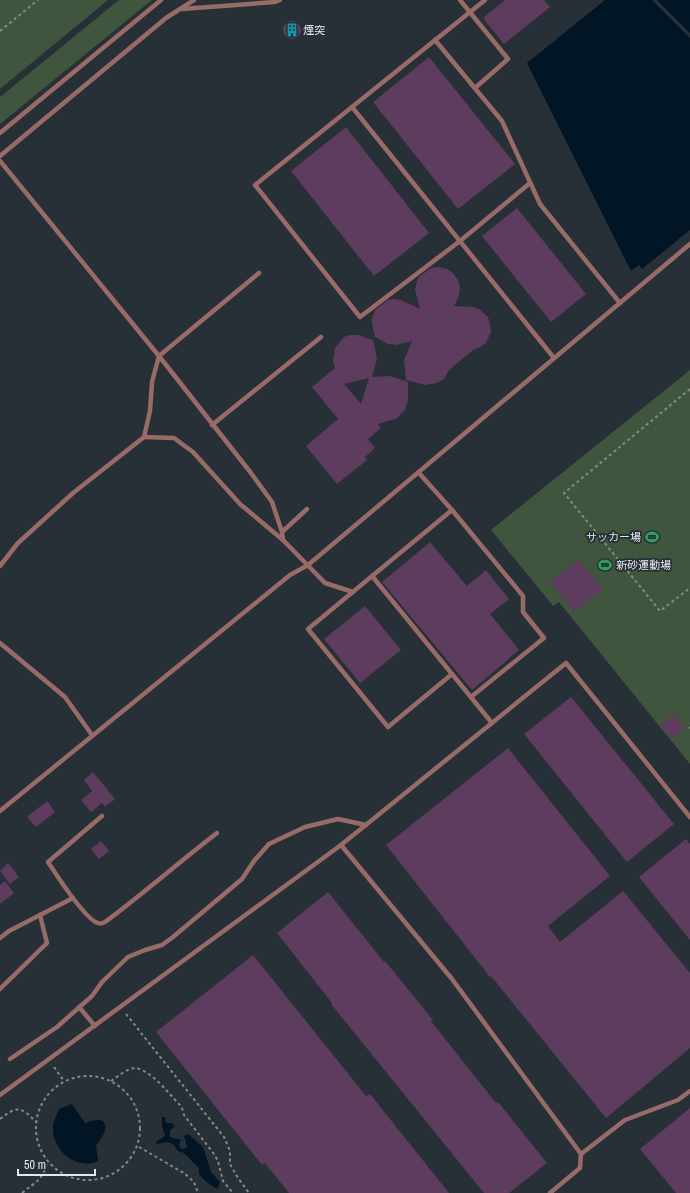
<svg xmlns="http://www.w3.org/2000/svg" width="690" height="1193" viewBox="0 0 690 1193" font-family="'Archivo Narrow','Noto Sans JP',sans-serif">
	<style>
		.green { fill: #40553d }
		.water { fill: #021525 }
		.pier { fill: #272f37 }
		.building { fill: #5e3c5d; fill-rule: evenodd }
		.lines { fill: none; stroke-linecap: round; stroke-linejoin: round }
		.path { stroke: #838990; stroke-width: 2; stroke-dasharray: 3 3; stroke-linecap: butt }
		.service { stroke: #986b69; stroke-width: 4.5 }
		.labels { text-anchor: middle; dominant-baseline: central; stroke-width: 3.5; stroke-linejoin: round; paint-order: stroke }
		.poi-label { font-size: 11px; fill: #e3e8ed; stroke: #272f37; text-anchor: start }
	</style>
	<rect width="100%" height="100%" fill="#272f37"/>
	<g class="green">
		<polygon points="0,0 108,0 0,89"/>
		<polygon points="119,0 152,0 0,124 0,97"/>
		<polygon points="690,370 690,764 559,602 553,606 491,530"/>
	</g>
	<g class="water">
		<polygon points="605,0 690,0 690,230 642,269 639,265 631,271 527,63"/>
		<path d="M72 1104 85 1123C110 1113 110 1130 96 1145L98 1161C76 1171 52 1150 53 1127 53 1121 57 1115 59 1109Z"/>
		<path d="M162 1117H165L166 1123H172L174 1125V1127L170 1130V1137L181 1140 179 1144 180 1148 183 1149 187 1147 184 1136 188 1134 203 1147 211 1172 220 1182 218 1189C215 1187 211 1186 209 1184 205 1181 202 1177 199 1174V1168L184 1153 178 1151 173 1144 167 1142 157 1144 156 1142 165 1136 162 1126Z"/>
	</g>
	<polygon class="pier" points="652,0 657,0 690,33 690,38"/>
	<g class="building">
		<polygon points="505,0 544,0 550,7 504,44 483,18"/>
		<circle cx="292" cy="30" r="9"/>
		<polygon points="429,57 515,164 458,209 373,102"/>
		<polygon points="346,127 429,233 374,276 291,171"/>
		<polygon points="517,208 586,294 551,322 482,236"/>
		<polygon points="439,267 447,269 453,273 458,280 460,287 459,296 454,306 472,307 479,309 488,317 490,324 491,332 486,343 480,347 473,350 449,370 444,379 437,383 425,385 406,380 404,360 412,341 396,345 388,344 375,337 372,324 372,319 375,310 388,300 393,299 401,300 420,309 415,290 417,281 419,277 431,268"/>
		<path d="M350 335H358L373 340 377 358 372 377 390 376 408 382V400L405 410 397 418 378 424 381 428 368 439 375 448 365 457 367 460 337 484 306 446 338 419 312 387 335 368 333 360 335 348 344 337ZM369 378 361 404 344 384Z"/>
		<polygon points="430,542 467,586 486,570 509,599 490,614 519,650 472,690 382,582"/>
		<polygon points="579,560 603,589 574,612 550,581"/>
		<polygon points="365,606 401,650 360,683 324,639"/>
		<polygon points="571,697 674,824 627,862 524,734"/>
		<polygon points="674,714 685,728 672,739 661,725"/>
		<polygon points="508,748 610,876 548,926 560,942 623,891 690,973 690,1048 606,1118 491,976 490,977 386,845"/>
		<polygon points="93,772 115,799 105,807 102,803 91,812 81,800 92,791 84,780"/>
		<polygon points="47,801 55,812 36,827 27,817"/>
		<polygon points="686,839 690,844 690,940 639,877"/>
		<polygon points="101,841 109,851 99,859 91,849"/>
		<polygon points="8,863 19,877 10,884 0,871"/>
		<polygon points="5,881 14,893 0,904 0,885"/>
		<polygon points="328,892 384,962 385,961 433,1020 431,1021 496,1103 498,1102 547,1163 509,1193 484,1193 331,1004 332,1003 277,933"/>
		<polygon points="253,955 366,1096 370,1094 449,1193 289,1193 265,1163 262,1165 156,1032"/>
		<polygon points="690,1108 690,1193 676,1193 640,1149"/>
	</g>
	<g class="lines">
		<g class="path">
			<polyline points="0,31 38,0"/>
			<polyline points="690,389 564,493 660,611 690,588"/>
			<polyline points="689,728 690,727"/>
			<polyline points="126,1014 224,1137 230,1151 230,1164 238,1178 249,1193"/>
			<polyline points="54,1067 64,1081"/>
			<circle cx="88" cy="1128" r="52"/>
			<path d="M111 1081C117 1077 123 1072 130 1069 146 1063 169 1094 179 1104L182 1108 184 1115 214 1154 218 1161 223 1181 233 1193"/>
			<path d="M0 1119C18 1105 21 1107 36 1122"/>
			<polyline points="139,1147 184,1173 194,1182 198,1193"/>
			<path d="M22 1193C35 1182 44 1180 47 1161"/>
		</g>
		<g class="service">
			<polyline points="460,0 508,59 475,88"/>
			<polyline points="485,0 255,185 360,317 460,241 530,183"/>
			<polyline points="182,9 275,2 280,0"/>
			<polyline points="435,40 502,121 540,204 620,303"/>
			<polyline points="352,107 554,358"/>
			<polyline points="0,133 161,0"/>
			<polyline points="0,156 166,18 194,0"/>
			<polyline points="0,161 159,356 251,473 272,502 282,532 283,540 325,583 353,592"/>
			<polyline points="212,425 321,337"/>
			<polyline points="144,437 174,438 193,452 240,504 283,540"/>
			<polyline points="419,473 452,510 308,629 388,727 452,674"/>
			<polyline points="452,510 523,596 523,612 544,638 471,697"/>
			<polyline points="282,532 307,509"/>
			<polyline points="0,566 18,543 73,493 144,437 150,411 152,382 159,356 259,273"/>
			<polyline points="372,576 492,723"/>
			<polyline points="0,643 65,697 92,735"/>
			<polyline points="0,811 290,575 308,565 690,244"/>
			<path d="M102 816 48 862C56 874 85 920 98 923 100 924 103 923 105 922 143 894 179 862 217 833"/>
			<polyline points="341,845 452,979 581,1154 580,1168 550,1193"/>
			<polyline points="0,938 9,931 73,898"/>
			<polyline points="0,989 47,943 40,915"/>
			<polyline points="79,1007 95,1026"/>
			<polyline points="10,1059 57,1027 92,996 102,982 128,957 145,950 162,945 173,937 242,879 254,861 269,844 305,827 338,819 366,825"/>
			<polyline points="0,1095 341,845 566,663 690,817"/>
			<polyline points="581,1154 625,1120 678,1100 690,1091"/>
		</g>
	</g>
	<defs>
		<g id="building-bare" transform="scale(1.08)"><path d="M-4-6H4V6H1V3H-1V6H-4ZM-2.5-4.3h1.7v1.8h-1.7ZM.8-4.3h1.7v1.8H.8ZM-2.5-1h1.7V.8h-1.7ZM.8-1h1.7V.8H.8Z" fill="#0f9aa8" stroke="#272f37" stroke-width="2.5" paint-order="stroke"/></g>
		<g id="stadium-bare" transform="scale(1.08)"><path d="M0-5a6.5 5 0 1 0 0 10a6.5 5 0 1 0 0-10ZM-3.5-1.8h7v3.6h-7Z" fill="#2e9e5b" stroke="#272f37" stroke-width="2.5" paint-order="stroke"/></g>
	</defs>
	<g fill-rule="evenodd">
		<use href="#building-bare" x="292" y="30"/>
		<use href="#stadium-bare" x="652" y="537"/>
		<use href="#stadium-bare" x="605" y="565"/>
	</g>
	<g class="labels">
		<g class="poi-label">
			<text x="303" y="30">煙突</text>
			<text x="641" y="537" text-anchor="end">サッカー場</text>
			<text x="616" y="565">新砂運動場</text>
		</g>
	</g>
	<path d="M18 1169v6h77v-6" fill="none" stroke="#e3e8ed" stroke-width="2"/>
	<text x="24" y="1169" font-size="12" fill="#e3e8ed" stroke="#272f37" stroke-width="3" paint-order="stroke">50 m</text>
</svg>
